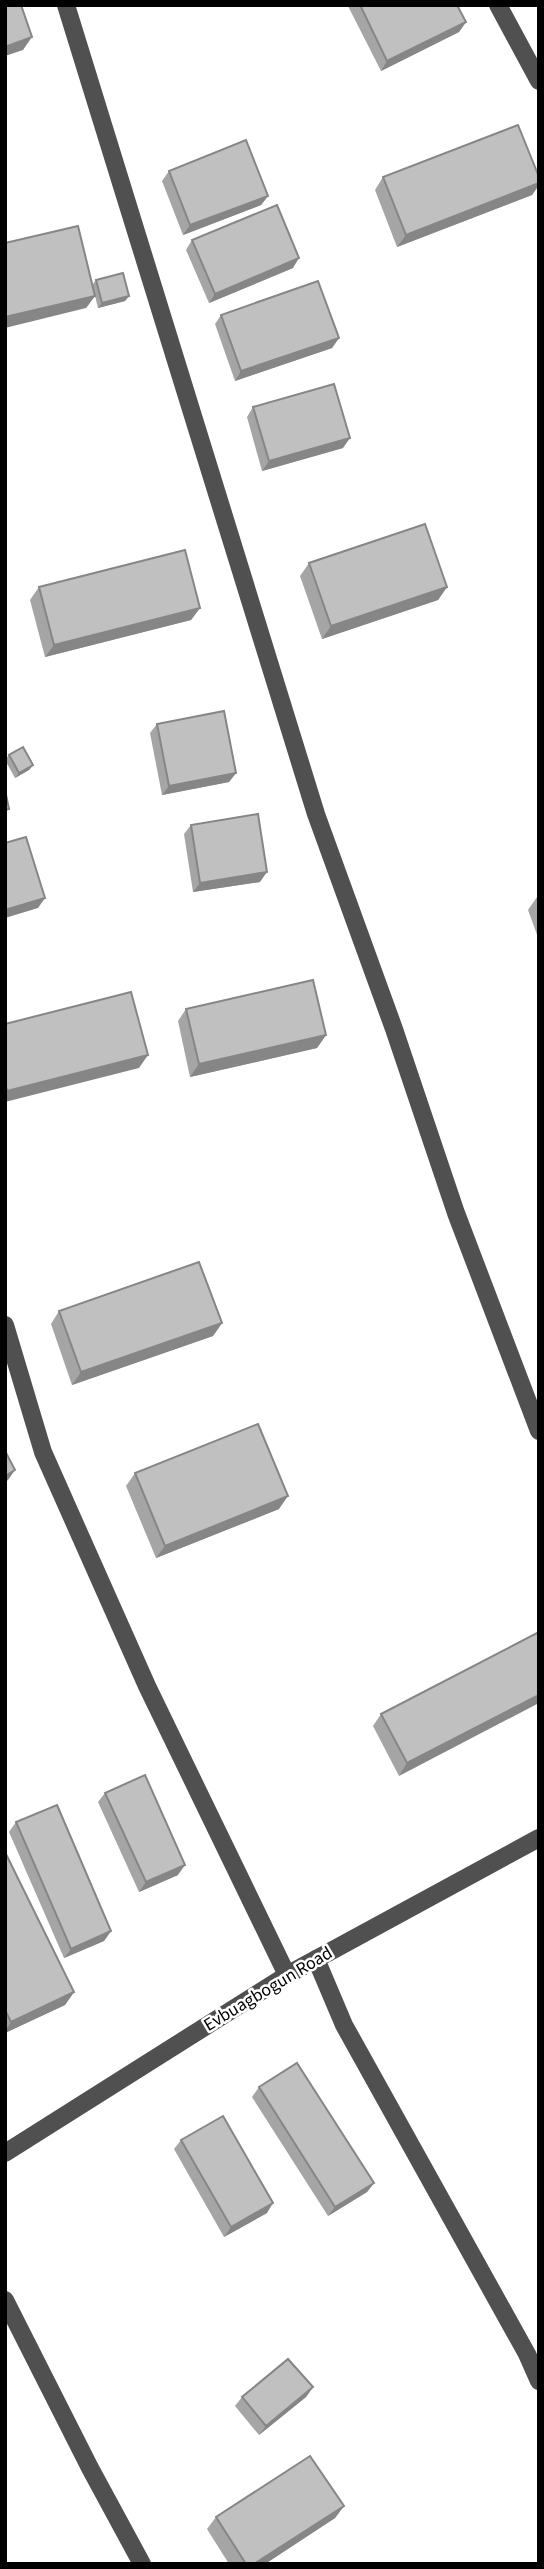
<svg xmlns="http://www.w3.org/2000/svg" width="544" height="2569" viewBox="0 0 544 2569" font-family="'Source Sans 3',sans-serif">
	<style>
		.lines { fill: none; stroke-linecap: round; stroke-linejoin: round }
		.minor { stroke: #505050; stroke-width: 18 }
		.wall { fill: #a5a5a5 }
		.shaded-wall { fill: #868686 }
		.building { fill: #c0c0c0; stroke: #868686; stroke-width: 2 }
		.labels { text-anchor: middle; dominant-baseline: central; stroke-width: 5; stroke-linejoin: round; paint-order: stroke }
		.street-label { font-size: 18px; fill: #000; stroke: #fff }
	</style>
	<rect width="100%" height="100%" fill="#fff"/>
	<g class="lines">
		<g class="minor">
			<polyline points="66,5 316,814 394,1029 456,1213 539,1431"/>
			<polyline points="498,5 539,81"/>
			<polyline points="5,1325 43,1452 147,1686 287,1975"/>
			<polyline points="316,1959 344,2025 527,2354 539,2381"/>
			<polyline points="5,2153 287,1975 539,1838"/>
			<polyline points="5,2300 90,2468 142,2564"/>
		</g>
	</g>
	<g class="wall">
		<polygon points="457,5 466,22 459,32 381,71 348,6"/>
		<polygon points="169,171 268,196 261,205 183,235 162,181"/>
		<polygon points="383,177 539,177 539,185 532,195 397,247 375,190"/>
		<polygon points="192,240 293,268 209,303 186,250"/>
		<polygon points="96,280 129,296 125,301 98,308 95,296 86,308 93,284"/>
		<polygon points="221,315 339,338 332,348 235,381 215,324"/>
		<polygon points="253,407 343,448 262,471 247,417"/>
		<polygon points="309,563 447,587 438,600 322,639 300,576"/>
		<polygon points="39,587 200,608 191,620 45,657 30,600"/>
		<polygon points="157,724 236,773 229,782 162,795 150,733"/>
		<polygon points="9,755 33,765 29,770 15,778 5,760"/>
		<polygon points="191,825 260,882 193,892 184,834"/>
		<polygon points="539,896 539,940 528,910 537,897"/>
		<polygon points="186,1009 326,1035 317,1048 190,1077 178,1021"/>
		<polygon points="59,1311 222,1323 213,1336 72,1385 51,1324"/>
		<polygon points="135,1473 279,1509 156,1558 126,1486"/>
		<polygon points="539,1632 399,1776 373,1726 381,1714"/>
		<polygon points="105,1793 178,1875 139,1892 98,1802"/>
		<polygon points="16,1822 111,1931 104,1941 64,1958 9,1832"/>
		<polygon points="5,1852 74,1992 65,2005 5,2033"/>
		<polygon points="259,2087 374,2183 367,2192 328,2216 252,2097"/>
		<polygon points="181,2140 267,2213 224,2237 174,2149"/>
		<polygon points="313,2387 306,2397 259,2435 235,2406 242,2397"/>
		<polygon points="344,2506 335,2518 265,2564 229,2564 207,2529 216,2517"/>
	</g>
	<g class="shaded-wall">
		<polygon points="466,22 459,32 381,71 387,61"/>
		<polygon points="32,37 23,50 5,56 5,47"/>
		<polygon points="539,183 539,185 532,195 397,247 406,235"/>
		<polygon points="268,196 261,205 183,235 190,225"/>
		<polygon points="299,258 293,268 209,303 215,294"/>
		<polygon points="95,296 86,308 5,328 5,317"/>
		<polygon points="129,296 125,301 98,308 102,303"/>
		<polygon points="339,338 332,348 235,381 241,371"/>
		<polygon points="350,438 343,448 262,471 269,461"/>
		<polygon points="447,587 438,600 322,639 331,626"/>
		<polygon points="200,608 191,620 45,657 54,645"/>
		<polygon points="33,765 29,770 15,778 19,773"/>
		<polygon points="236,773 229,782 162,795 169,786"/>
		<polygon points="267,872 260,882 193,892 200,883"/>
		<polygon points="45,898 38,908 5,918 5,910"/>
		<polygon points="326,1035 317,1048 190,1077 199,1064"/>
		<polygon points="148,1055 139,1068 5,1102 5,1094 7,1091"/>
		<polygon points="222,1323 213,1336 72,1385 81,1372"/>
		<polygon points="15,1470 8,1480 5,1482 5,1476"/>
		<polygon points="288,1496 279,1509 156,1558 165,1546"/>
		<polygon points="539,1695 539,1703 399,1776 407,1763"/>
		<polygon points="185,1865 178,1875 139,1892 146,1882"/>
		<polygon points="111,1931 104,1941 64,1958 71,1949"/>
		<polygon points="74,1992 65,2005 5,2033 5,2031 11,2022"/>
		<polygon points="374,2183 367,2192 328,2216 335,2207"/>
		<polygon points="273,2203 267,2213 224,2237 231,2227"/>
		<polygon points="313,2387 306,2397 259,2435 266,2426"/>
		<polygon points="344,2506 335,2518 265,2564 254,2564"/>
	</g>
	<g class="building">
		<polygon points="5,5 21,5 32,37 5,47"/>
		<polygon points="360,5 457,5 466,22 387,61"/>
		<polygon points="518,125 539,177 539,183 406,235 383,177"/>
		<polygon points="246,140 268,196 190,225 169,171"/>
		<polygon points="277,205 299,258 215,294 192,240"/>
		<polygon points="78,226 95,296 5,317 5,243"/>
		<polygon points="123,273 129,296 102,303 96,280"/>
		<polygon points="318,281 339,338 241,371 221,315"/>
		<polygon points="334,384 350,438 269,461 253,407"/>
		<polygon points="425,524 447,587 331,626 309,563"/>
		<polygon points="185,550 200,608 54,645 39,587"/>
		<polygon points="224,711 236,773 169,786 157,724"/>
		<polygon points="23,747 33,765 19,773 9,755"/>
		<polygon points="5,790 9,809 5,810"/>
		<polygon points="258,814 267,872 200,883 191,825"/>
		<polygon points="26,837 45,898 5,910 5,843"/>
		<polygon points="313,980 326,1035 199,1064 186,1009"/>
		<polygon points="131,992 148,1055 7,1091 5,1083 5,1024"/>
		<polygon points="199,1262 222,1323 81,1372 59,1311"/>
		<polygon points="258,1424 288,1496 165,1546 135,1473"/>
		<polygon points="5,1451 15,1470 5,1476"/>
		<polygon points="539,1632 539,1695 407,1763 381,1714"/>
		<polygon points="145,1775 185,1865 146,1882 105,1793"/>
		<polygon points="57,1805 111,1931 71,1949 16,1822"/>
		<polygon points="5,1852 74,1992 11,2022 5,2010"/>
		<polygon points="297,2063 374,2183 335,2207 259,2087"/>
		<polygon points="223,2116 273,2203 231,2227 181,2140"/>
		<polygon points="288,2359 313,2387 266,2426 242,2397"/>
		<polygon points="310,2456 344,2506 254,2564 246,2564 216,2517"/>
	</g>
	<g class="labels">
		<g class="street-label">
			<text transform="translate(268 1989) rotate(-31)">Evbuagbogun Road</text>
		</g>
	</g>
	<rect width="544" height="2569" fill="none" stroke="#000000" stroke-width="14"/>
</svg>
